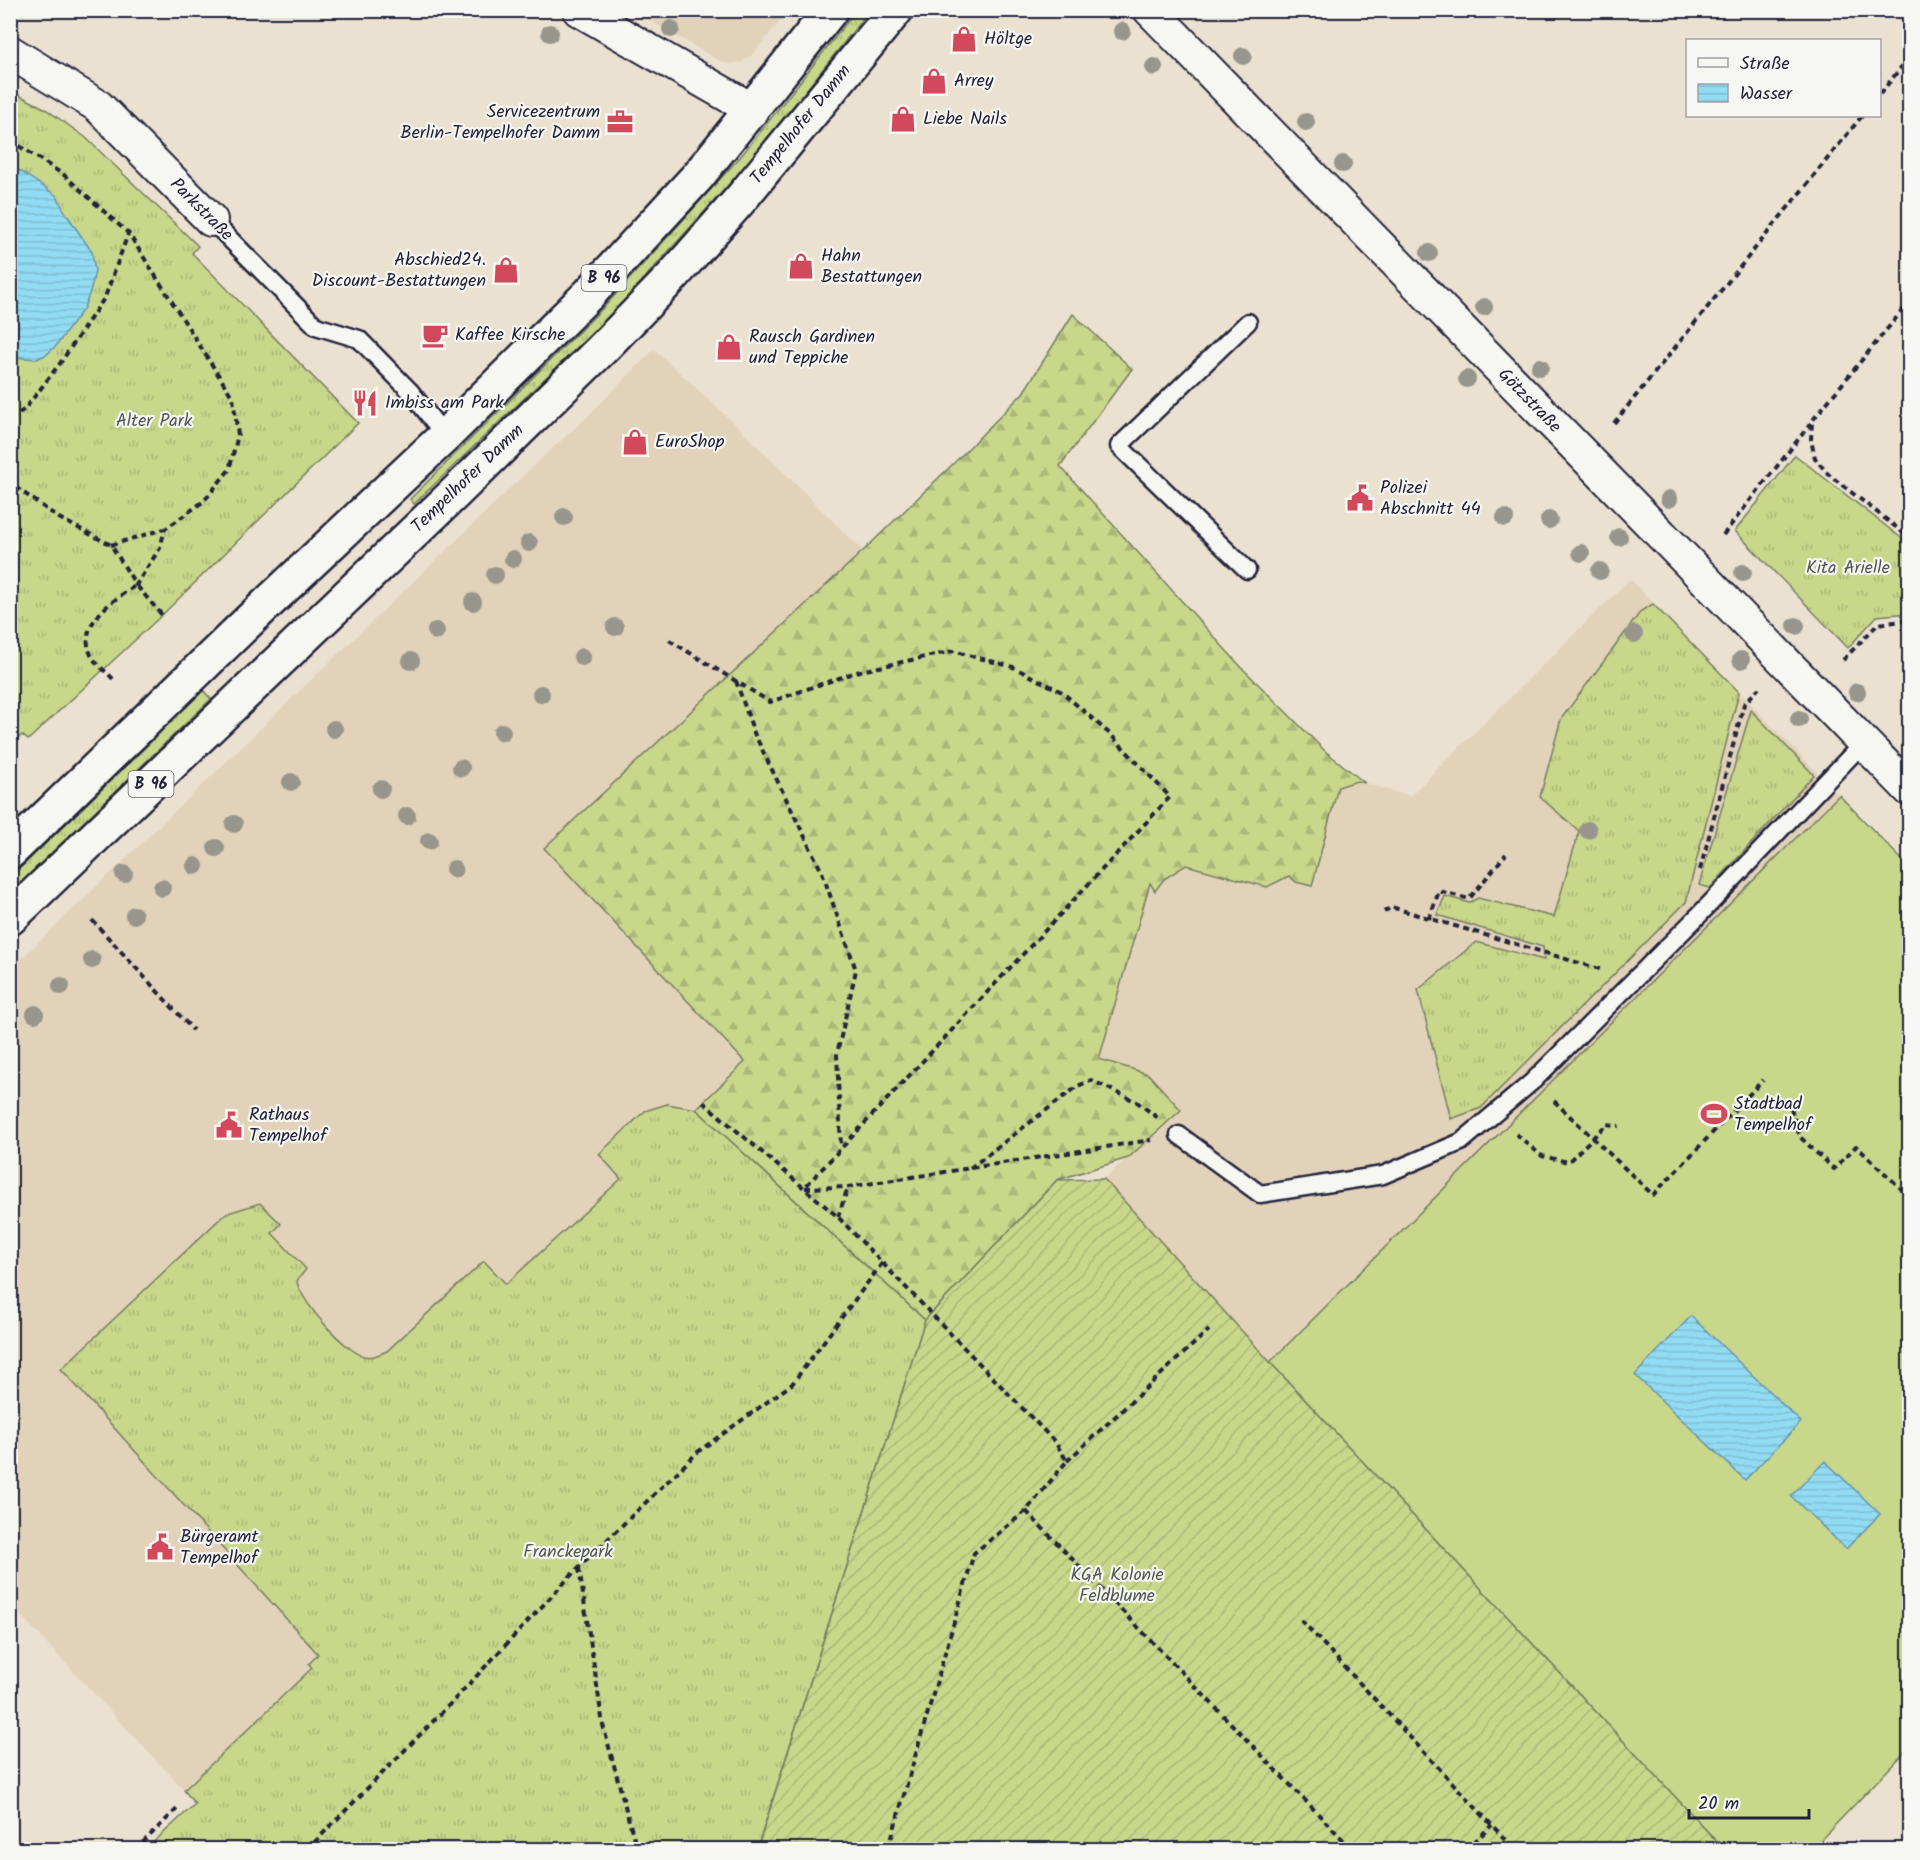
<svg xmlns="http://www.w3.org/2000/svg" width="1920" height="1860" viewBox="0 0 1920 1860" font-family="Kalam,sans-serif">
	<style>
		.built { fill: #e2d2ba }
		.grass { fill: url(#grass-tufts); stroke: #757c62; stroke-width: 1.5 }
		.forest { fill: url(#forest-firs); stroke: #757c62; stroke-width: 1.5 }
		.garden { fill: url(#garden-furrows); stroke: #757c62; stroke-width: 1.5 }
		.pitch { fill: #c8d78a; stroke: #757c62; stroke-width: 1.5 }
		.water { fill: url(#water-rules); stroke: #6592a9; stroke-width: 1.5 }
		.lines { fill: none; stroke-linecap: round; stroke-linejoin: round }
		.lane-casing { stroke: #22223b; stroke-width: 21 }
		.street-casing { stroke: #22223b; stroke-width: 36 }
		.primary-casing { stroke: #22223b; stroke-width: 38 }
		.path { stroke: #22223b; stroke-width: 4; stroke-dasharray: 6 4.5; stroke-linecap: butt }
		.lane { stroke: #f6f6f2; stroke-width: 16 }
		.street { stroke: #f6f6f2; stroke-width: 32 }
		.primary { stroke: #f6f6f2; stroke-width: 33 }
		.tree { fill: #98968c }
		.labels { text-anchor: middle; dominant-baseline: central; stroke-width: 4.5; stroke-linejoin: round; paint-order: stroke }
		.shield { fill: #f6f6f2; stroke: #626272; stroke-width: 1.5 }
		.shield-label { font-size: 16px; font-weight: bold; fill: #22223b }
		.poi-label { font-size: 18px; fill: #22223b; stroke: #f6f6f2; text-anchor: start }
		.street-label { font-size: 18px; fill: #22223b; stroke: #f6f6f2 }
		.park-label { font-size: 18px; fill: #545853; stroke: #f6f6f2 }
	</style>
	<defs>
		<pattern id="grass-tufts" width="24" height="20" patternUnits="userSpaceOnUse" patternTransform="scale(1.5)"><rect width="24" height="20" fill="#c8d78a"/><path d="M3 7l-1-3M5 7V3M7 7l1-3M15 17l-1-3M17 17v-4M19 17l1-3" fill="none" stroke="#acb878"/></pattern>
		<pattern id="forest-firs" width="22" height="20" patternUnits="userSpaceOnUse" patternTransform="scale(1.5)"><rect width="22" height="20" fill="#c8d78a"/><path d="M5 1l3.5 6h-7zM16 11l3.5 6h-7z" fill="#acb878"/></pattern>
		<pattern id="garden-furrows" width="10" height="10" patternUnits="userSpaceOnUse" patternTransform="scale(1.5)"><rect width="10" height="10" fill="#c8d78a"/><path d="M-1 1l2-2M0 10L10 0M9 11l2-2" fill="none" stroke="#acb878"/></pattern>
		<pattern id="water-rules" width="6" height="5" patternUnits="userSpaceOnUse" patternTransform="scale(1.5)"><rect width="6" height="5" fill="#92dcf3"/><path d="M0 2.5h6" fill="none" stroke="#7ebcd1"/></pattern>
	</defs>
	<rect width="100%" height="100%" fill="#eae1d1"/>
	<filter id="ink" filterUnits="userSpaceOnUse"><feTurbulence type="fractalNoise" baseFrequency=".0167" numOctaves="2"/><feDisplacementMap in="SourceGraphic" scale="12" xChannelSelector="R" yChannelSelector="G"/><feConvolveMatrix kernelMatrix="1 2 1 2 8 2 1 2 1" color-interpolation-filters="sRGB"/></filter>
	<g filter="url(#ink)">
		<g class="built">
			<polygon points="634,11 788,11 751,56 742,62 730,64 720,61"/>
			<polygon points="654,349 737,426 863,551 544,848 745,1062 696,1109 679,1105 599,1154 621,1179 506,1284 484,1261 387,1351 367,1357 349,1349 302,1297 297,1281 306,1268 272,1233 62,1370 318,1654 312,1667 184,1790 13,1607 11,1608 11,969 546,454 587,417"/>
			<polygon points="1630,579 1839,795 1270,1362 1104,1179 1180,1110 1099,1059 1150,882 1164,879 1186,865 1267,887 1289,875 1296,882 1312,886 1338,787 1357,781 1410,796"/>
		</g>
		<g class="grass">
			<polygon points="856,11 869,11 749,162 613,313 414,504 410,499 605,306 741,156"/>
			<polygon points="11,91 44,108 85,137 198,246 192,253 358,423 162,615 28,740 22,735 11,745"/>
			<polygon points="1795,455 1909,544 1909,613 1877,616 1848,648 1735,531"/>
			<polygon points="1653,604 1739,692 1686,902 1481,1108 1451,1119 1418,990 1476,942 1544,960 1543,947 1437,915 1445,896 1469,903 1478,898 1554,917 1579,831 1540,797 1561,719 1641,611"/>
			<polygon points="200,687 211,699 11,892 11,877 155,738"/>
			<polygon points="1751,710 1814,775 1710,888 1699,885"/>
			<path d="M667 1104 696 1109 925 1320 757 1849H146L195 1804 184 1790 312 1668 309 1664 318 1654 61 1369 225 1214 260 1203 281 1224 272 1233 306 1269 297 1281C299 1300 346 1352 364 1356 372 1358 380 1354 387 1351L484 1261 506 1284 621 1179 599 1154 645 1111Z"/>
		</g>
		<polygon class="forest" points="1073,314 1132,369 1060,466 1243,669 1325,751 1365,783 1357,781 1338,787 1312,886 1296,882 1289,876 1267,887 1186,865 1164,879 1155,891 1150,883 1099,1059 1148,1074 1181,1110 1128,1158 1057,1180 925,1320 696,1109 745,1062 544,848 863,551 954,463 1023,393"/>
		<polygon class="garden" points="1104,1179 1270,1362 1724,1849 757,1850 925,1320 1057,1180"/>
		<polygon class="pitch" points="1839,795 1909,867 1909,1748 1812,1849 1724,1849 1270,1362"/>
		<g class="water">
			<polygon points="10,164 57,196 65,212 92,252 95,271 91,289 84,308 56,346 47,354 37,359 11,357"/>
			<polygon points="1691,1316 1801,1422 1745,1480 1635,1375"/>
			<polygon points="1825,1461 1880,1514 1846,1549 1791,1496"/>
		</g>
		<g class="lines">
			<g class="lane-casing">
				<g id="lane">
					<polyline points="211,220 316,326 359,339 410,391 445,436"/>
					<polyline points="1247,570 1119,446 1248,322"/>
					<polyline points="1179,1135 1260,1194 1383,1175 1461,1142 1533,1081 1700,914 1863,743"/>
				</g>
			</g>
			<g class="street-casing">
				<g id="street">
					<polyline points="579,10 753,110"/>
					<polyline points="1150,10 1910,790"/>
					<polyline points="10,52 98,106 211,220"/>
				</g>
			</g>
			<g class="primary-casing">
				<g id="primary">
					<polyline points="10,852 253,617 445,436 590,293 698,176 831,10"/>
					<polyline points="10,918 456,492 601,350 672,277 739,201 896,10"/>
				</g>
			</g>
			<g class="path">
				<polyline points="1880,94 1910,56"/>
				<polyline points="10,140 64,175 129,234 233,398 238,435 229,470 204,501 165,529 160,548 136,585 111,545 59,518 14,486 10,482"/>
				<polyline points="1910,301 1812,421 1811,440 1815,458 1828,474 1910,538"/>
				<polyline points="10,419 25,409 61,362 105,297 128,234"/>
				<polyline points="1614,423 1862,116"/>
				<polyline points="1723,535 1812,422"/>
				<polyline points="111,545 164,529"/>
				<polyline points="669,640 770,702 856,672 953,651 1013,667 1062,692 1111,735 1170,797 804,1188"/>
				<polyline points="1843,660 1878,624 1910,620"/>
				<path d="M113 679C107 672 95 664 91 655 76 623 114 600 136 585L162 615"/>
				<polyline points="736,681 754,733 822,872 856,970 837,1054 841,1148"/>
				<polyline points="1700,870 1744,704 1759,688"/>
				<polyline points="1384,912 1391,907 1603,970"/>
				<polyline points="1429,919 1439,891 1469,899 1506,854"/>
				<polyline points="92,920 193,1030"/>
				<polyline points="1554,1101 1653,1195 1763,1080"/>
				<polyline points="703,1102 838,1217 1055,1442 1067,1461 1026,1511 974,1553 888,1850"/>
				<polyline points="1791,1108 1800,1137 1834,1169 1856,1146 1910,1197"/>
				<polyline points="1516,1134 1542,1156 1568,1162 1607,1124 1619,1126"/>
				<polyline points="970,1168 1078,1086 1091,1080 1137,1102 1158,1118"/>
				<polyline points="805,1188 848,1187 1151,1140"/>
				<polyline points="838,1217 848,1187"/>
				<polyline points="1067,1461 1209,1330"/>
				<polyline points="1026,1511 1353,1850"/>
				<polyline points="579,1568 603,1725 637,1850"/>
				<polyline points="1301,1620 1515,1850"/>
				<polyline points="135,1850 179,1807"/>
				<polyline points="307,1850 454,1700 579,1567 699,1451 792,1384 883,1262"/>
				<polyline points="1466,1850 1492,1825"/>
				<polyline points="1616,1850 1618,1850"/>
			</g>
			<use href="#lane" class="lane"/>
			<use href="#street" class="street"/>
			<use href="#primary" class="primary"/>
		</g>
		<g class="tree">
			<circle cx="671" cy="29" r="9"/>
			<circle cx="1122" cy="31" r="9"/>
			<circle cx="550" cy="33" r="9"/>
			<circle cx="1243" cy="56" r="9"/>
			<circle cx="1154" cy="67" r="9"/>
			<circle cx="1306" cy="122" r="9"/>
			<circle cx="1343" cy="164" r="9"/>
			<circle cx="1429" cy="253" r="9"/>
			<circle cx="1484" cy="307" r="9"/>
			<circle cx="1540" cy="367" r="9"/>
			<circle cx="1467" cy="379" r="9"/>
			<circle cx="1669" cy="499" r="9"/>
			<circle cx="564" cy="517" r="9"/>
			<circle cx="1505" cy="518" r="9"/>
			<circle cx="1549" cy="520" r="9"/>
			<circle cx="1619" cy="537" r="9"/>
			<circle cx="529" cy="543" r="9"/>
			<circle cx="1581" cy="553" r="9"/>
			<circle cx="513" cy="559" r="9"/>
			<circle cx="1600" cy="571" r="9"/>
			<circle cx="1743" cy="573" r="9"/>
			<circle cx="495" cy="575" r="9"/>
			<circle cx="473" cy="602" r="9"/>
			<circle cx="1796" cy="626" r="9"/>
			<circle cx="615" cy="627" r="9"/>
			<circle cx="436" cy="631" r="9"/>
			<circle cx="1634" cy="634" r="9"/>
			<circle cx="582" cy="657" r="9"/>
			<circle cx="1741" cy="660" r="9"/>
			<circle cx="411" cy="661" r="9"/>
			<circle cx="1857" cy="692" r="9"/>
			<circle cx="541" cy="694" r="9"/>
			<circle cx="1799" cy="719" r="9"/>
			<circle cx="334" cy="729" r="9"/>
			<circle cx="502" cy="732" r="9"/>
			<circle cx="461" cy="768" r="9"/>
			<circle cx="291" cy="782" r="9"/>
			<circle cx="381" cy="789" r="9"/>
			<circle cx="407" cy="816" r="9"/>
			<circle cx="234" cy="824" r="9"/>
			<circle cx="1588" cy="830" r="9"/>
			<circle cx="429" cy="841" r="9"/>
			<circle cx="216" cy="848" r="9"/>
			<circle cx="195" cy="866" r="9"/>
			<circle cx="454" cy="869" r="9"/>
			<circle cx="124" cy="874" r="9"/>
			<circle cx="162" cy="888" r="9"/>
			<circle cx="134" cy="915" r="9"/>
			<circle cx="92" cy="960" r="9"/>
			<circle cx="61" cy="986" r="9"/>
			<circle cx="35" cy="1014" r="9"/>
		</g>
	</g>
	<defs>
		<g id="shop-bare" transform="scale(2.07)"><path d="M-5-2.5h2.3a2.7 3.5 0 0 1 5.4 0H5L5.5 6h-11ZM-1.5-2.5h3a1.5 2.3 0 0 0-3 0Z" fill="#d1495b" stroke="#f6f6f2" stroke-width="2.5" paint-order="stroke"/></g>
		<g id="office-bare" transform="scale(2.07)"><path d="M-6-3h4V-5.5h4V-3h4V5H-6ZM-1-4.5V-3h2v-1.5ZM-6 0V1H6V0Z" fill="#d1495b" stroke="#f6f6f2" stroke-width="2.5" paint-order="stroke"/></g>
		<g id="cafe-bare" transform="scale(2.07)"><path d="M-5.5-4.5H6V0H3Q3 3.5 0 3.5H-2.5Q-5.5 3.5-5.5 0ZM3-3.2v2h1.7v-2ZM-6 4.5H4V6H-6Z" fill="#d1495b" stroke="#f6f6f2" stroke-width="2.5" paint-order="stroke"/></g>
		<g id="restaurant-bare" transform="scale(2.07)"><path d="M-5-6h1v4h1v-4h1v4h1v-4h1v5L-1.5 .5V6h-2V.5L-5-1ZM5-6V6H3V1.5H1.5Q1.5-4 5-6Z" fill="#d1495b" stroke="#f6f6f2" stroke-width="2.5" paint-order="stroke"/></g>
		<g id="civic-bare" transform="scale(2.07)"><path d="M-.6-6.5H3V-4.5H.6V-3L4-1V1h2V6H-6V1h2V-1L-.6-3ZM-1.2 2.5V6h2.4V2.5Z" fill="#d1495b" stroke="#f6f6f2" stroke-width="2.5" paint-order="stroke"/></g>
		<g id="stadium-bare" transform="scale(2.07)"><path d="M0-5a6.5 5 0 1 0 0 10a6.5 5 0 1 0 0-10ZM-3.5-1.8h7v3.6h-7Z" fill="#d1495b" stroke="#f6f6f2" stroke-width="2.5" paint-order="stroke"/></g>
	</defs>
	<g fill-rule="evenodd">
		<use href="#shop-bare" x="964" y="39"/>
		<use href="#shop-bare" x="934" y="81"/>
		<use href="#shop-bare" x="903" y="119"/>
		<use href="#office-bare" x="620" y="122"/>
		<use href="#shop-bare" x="801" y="266"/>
		<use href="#shop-bare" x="506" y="270"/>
		<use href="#cafe-bare" x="435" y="335"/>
		<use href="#shop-bare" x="729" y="347"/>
		<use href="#restaurant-bare" x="365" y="403"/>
		<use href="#shop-bare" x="635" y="442"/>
		<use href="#civic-bare" x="1360" y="498"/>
		<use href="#stadium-bare" x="1714" y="1114"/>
		<use href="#civic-bare" x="229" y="1125"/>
		<use href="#civic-bare" x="160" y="1547"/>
	</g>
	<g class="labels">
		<g class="shield">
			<rect x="581.5" y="265" width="45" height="26" rx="4.5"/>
			<rect x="128.5" y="771" width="45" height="26" rx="4.5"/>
		</g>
		<g class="shield-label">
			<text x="604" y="278">B 96</text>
			<text x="151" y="784">B 96</text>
		</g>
		<g class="poi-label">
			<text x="984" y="39">Höltge</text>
			<text x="954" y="81">Arrey</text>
			<text x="600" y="112" text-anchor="end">Servicezentrum<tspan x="600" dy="21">Berlin-Tempelhofer Damm</tspan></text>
			<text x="923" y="119">Liebe Nails</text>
			<text x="821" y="256">Hahn<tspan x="821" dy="21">Bestattungen</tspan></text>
			<text x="486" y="260" text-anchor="end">Abschied24.<tspan x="486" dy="21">Discount-Bestattungen</tspan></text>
			<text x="455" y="335">Kaffee Kirsche</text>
			<text x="749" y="337">Rausch Gardinen<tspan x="749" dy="21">und Teppiche</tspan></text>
			<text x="385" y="403">Imbiss am Park</text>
			<text x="655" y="442">EuroShop</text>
			<text x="1380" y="488">Polizei<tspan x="1380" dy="21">Abschnitt 44</tspan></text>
			<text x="1734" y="1104">Stadtbad<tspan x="1734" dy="21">Tempelhof</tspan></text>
			<text x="249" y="1115">Rathaus<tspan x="249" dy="21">Tempelhof</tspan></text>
			<text x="180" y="1537">Bürgeramt<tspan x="180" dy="21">Tempelhof</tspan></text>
		</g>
		<g class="street-label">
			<text transform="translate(801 125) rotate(-51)">Tempelhofer Damm</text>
			<text transform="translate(201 210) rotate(45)">Parkstraße</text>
			<text transform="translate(1529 401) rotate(46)">Götzstraße</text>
			<text transform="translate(468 479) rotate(-44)">Tempelhofer Damm</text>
		</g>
		<g class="park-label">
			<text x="154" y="421">Alter Park</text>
			<text x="1848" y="568">Kita Arielle</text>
			<text x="568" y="1552">Franckepark</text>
			<text x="1117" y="1575">KGA Kolonie<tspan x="1117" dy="21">Feldblume</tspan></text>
		</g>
	</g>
	<rect width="1920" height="1860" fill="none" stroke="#f6f6f2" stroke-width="36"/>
	<rect x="18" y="18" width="1884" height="1824" fill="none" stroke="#22223b" stroke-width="2" filter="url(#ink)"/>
	<rect x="1686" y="39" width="195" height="78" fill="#f6f6f2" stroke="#a1a1a9" stroke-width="1.5"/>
	<rect x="1698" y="58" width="30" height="9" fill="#f6f6f2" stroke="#a1a1a9" stroke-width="1.5"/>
	<text x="1740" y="69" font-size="18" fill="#22223b">Straße</text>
	<rect x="1698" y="84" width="30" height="18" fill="url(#water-rules)" stroke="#a1a1a9" stroke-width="1.5"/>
	<text x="1740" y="99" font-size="18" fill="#22223b">Wasser</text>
	<path d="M1689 1809v9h120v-9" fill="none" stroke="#22223b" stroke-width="3"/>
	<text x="1698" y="1809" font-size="18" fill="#22223b" stroke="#f6f6f2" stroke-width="4.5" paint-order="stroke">20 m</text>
</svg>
